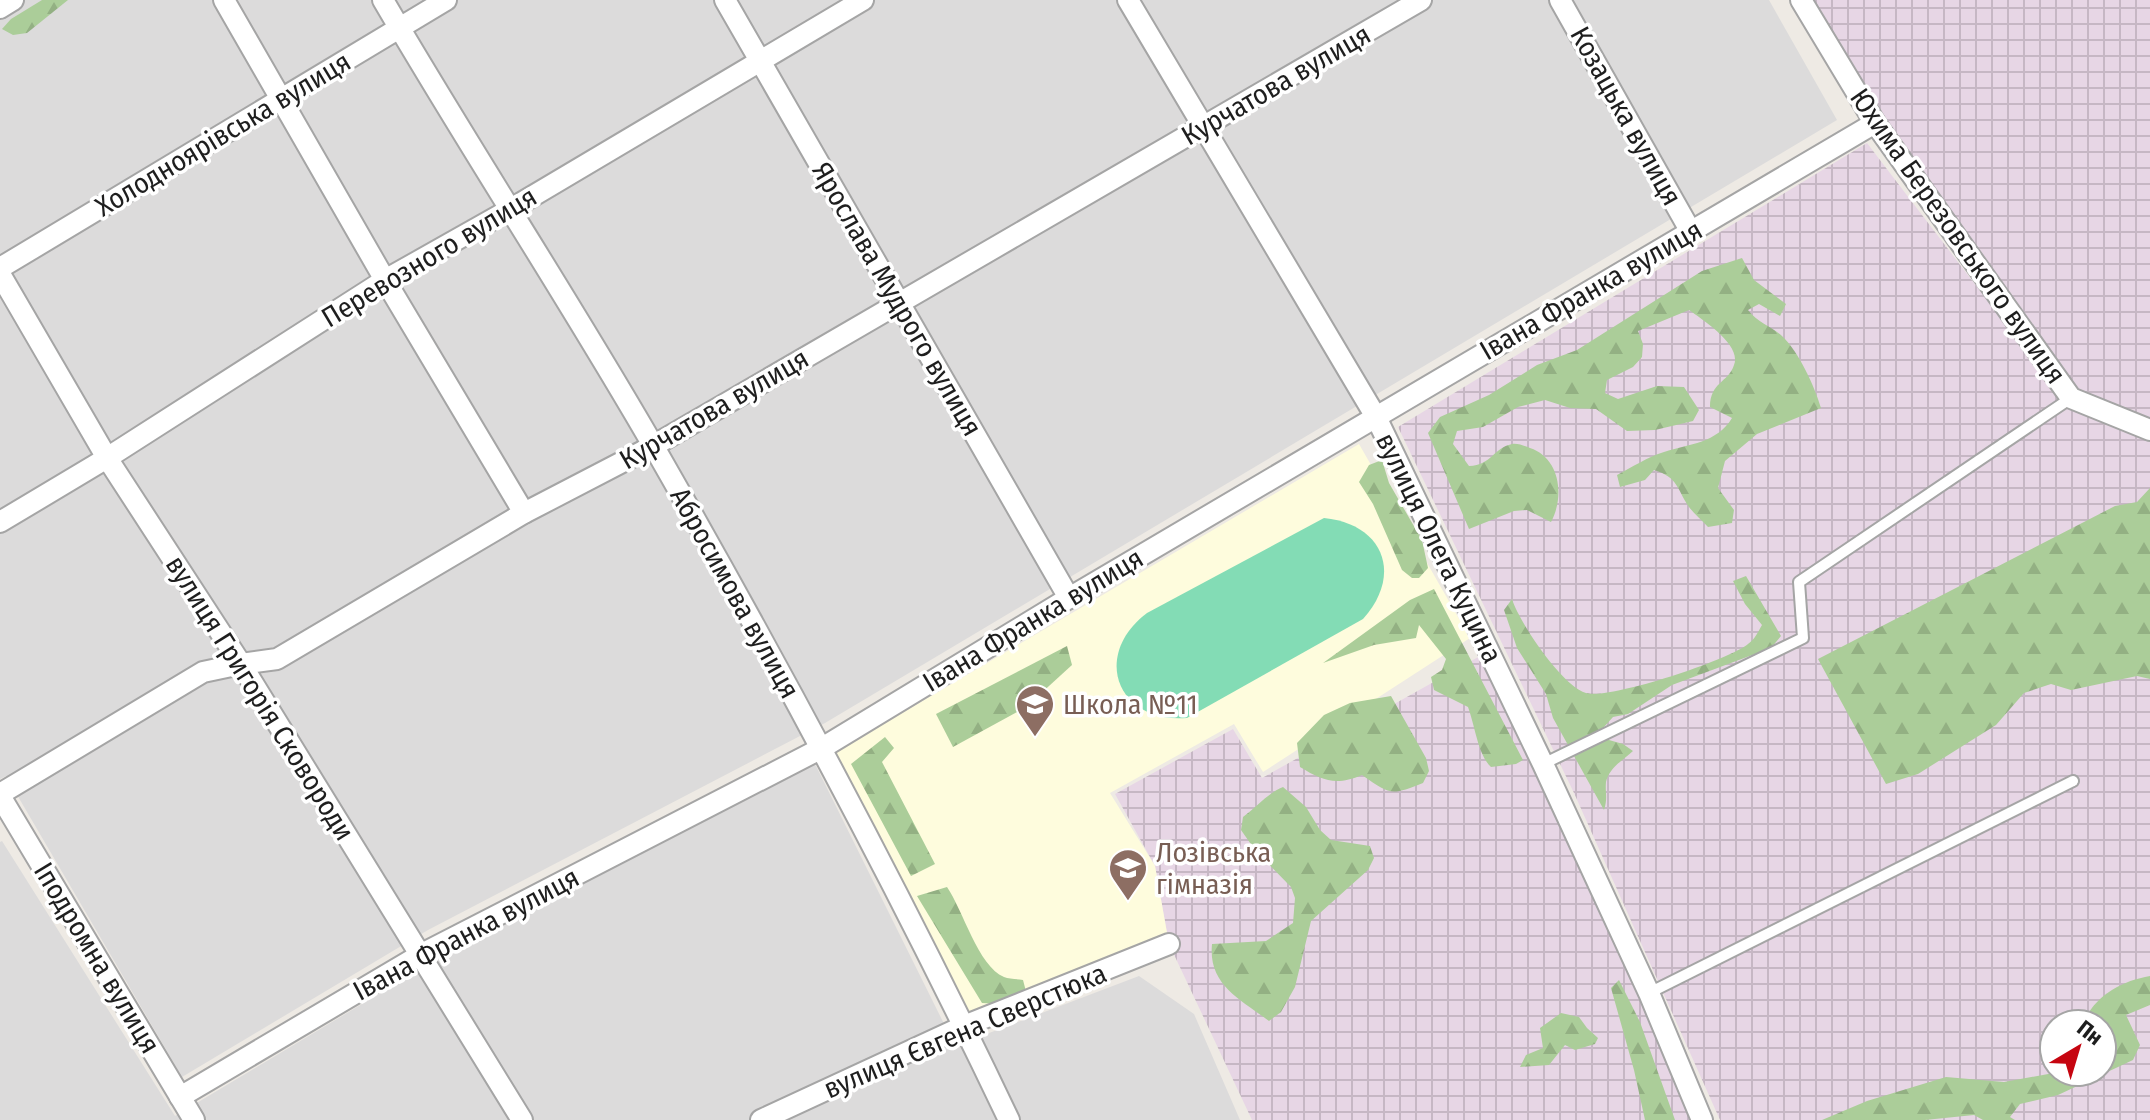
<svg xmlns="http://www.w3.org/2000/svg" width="2150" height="1120" viewBox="0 0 2150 1120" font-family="'Fira Sans Condensed',sans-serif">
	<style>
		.residential { fill: #dcdbdb }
		.industrial { fill: url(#industrial-grid); fill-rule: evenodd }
		.education { fill: #fefcdd }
		.forest { fill: url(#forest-firs) }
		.pitch { fill: #83dcb5 }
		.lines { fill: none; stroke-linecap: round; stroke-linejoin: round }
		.service-casing { stroke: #a5a5a5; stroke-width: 14 }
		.minor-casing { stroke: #a5a5a5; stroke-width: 24 }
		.service { stroke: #fff; stroke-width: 10 }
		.minor { stroke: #fff; stroke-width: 20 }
		.labels { text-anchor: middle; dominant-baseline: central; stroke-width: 7; stroke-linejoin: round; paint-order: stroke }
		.street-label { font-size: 28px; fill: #1e1e1e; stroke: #fff }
		.education-label { font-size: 28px; fill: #785e54; stroke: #fff; text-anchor: start }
	</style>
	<defs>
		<pattern id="industrial-grid" width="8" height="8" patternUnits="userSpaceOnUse" patternTransform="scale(2)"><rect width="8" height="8" fill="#e7d6e5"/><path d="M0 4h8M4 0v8" fill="none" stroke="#c6b7c4"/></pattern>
		<pattern id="forest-firs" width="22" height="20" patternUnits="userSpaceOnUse" patternTransform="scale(2)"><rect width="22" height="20" fill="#abcd99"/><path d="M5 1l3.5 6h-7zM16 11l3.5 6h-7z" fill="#93b083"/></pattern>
	</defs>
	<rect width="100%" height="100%" fill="#eeeae4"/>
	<g class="residential">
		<polygon points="0,0 1769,0 1837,120 825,723 428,930 182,1077 6,776 0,779"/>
		<polygon points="814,762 955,1046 1139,976 1194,1014 1240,1120 0,1120 0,842 2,841 175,1116 442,956"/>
	</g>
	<g class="industrial">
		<polygon points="1801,0 2150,0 2150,430 2071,398"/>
		<path d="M1867 143 2068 406 2150 437V1120H1720L1574 793 1398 427ZM2054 1024H2102V1072H2054Z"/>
		<polygon points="1489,651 1702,1120 1252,1120 1169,944 1155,866 1115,794 1233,729 1262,778"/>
	</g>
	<polygon class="education" points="1359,444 1470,638 1263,772 1234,724 1110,793 1155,866 1169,944 967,1020 836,752"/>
	<g class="forest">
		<polygon points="42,0 68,0 27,33 13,35 2,29 11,19"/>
		<path d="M1742 258 1754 280 1786 304 1780 316 1759 304 1748 310C1758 323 1771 326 1782 336 1799 352 1815 387 1821 408L1757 434 1725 461 1718 488 1734 510 1732 523 1708 527C1702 520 1694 514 1689 507 1676 488 1679 478 1654 470L1645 480 1620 487 1617 475C1632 467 1648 457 1664 452 1689 444 1717 443 1732 418L1710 407C1710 382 1728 383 1734 365 1742 345 1703 320 1689 310L1638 331 1643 344 1642 357 1633 367 1607 380 1605 393 1618 399 1657 386 1684 387 1699 410 1693 421 1655 430 1627 431 1596 409 1570 408 1545 400 1518 407 1483 427 1457 431 1453 444 1469 466C1492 465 1493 448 1512 444 1518 443 1524 446 1530 448 1560 458 1565 496 1551 522L1527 510 1514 511 1469 529 1428 433 1440 417 1489 395 1537 365 1577 350 1702 271Z"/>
		<polygon points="1382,460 1389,483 1422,540 1428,568 1419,578 1412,578 1402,570 1373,504 1359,482 1369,465"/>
		<polygon points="2150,488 2150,679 2137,676 2071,690 2051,684 2024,693 1996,725 1918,774 1886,784 1818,659 2115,506 2137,502"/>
		<path d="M1746 576 1781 636 1771 648 1672 685 1628 714 1613 717 1604 727 1609 740 1623 744 1633 751C1623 760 1609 768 1606 782 1605 793 1608 798 1604 810L1553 718 1546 694 1517 648 1504 610 1512 599C1519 622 1562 686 1586 693 1609 700 1729 660 1748 644 1755 639 1758 632 1762 625L1745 604 1733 581Z"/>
		<path d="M1434 589 1523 760 1516 764 1491 767C1478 755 1475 726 1468 707L1434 690 1431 677 1442 670 1446 659 1419 625 1416 638 1374 645 1323 663 1410 600Z"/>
		<polygon points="1067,646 1072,665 1026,707 953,747 936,714"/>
		<path d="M1391 696 1426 758 1429 771 1423 783C1390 796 1391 795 1362 775 1336 786 1323 781 1300 767L1297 743 1324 715 1350 703Z"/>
		<polygon points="885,737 894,748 882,762 935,864 911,876 851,764"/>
		<path d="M1283 787 1306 807 1320 830 1331 840 1370 846 1374 858 1368 870 1311 921 1295 987 1281 1012 1269 1021C1240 999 1208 985 1212 944L1266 941 1293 923 1295 898 1291 887 1255 850 1241 830 1243 817C1257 807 1268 793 1283 787Z"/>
		<path d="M947 887C963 910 978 966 1004 977 1009 979 1017 979 1023 980L1028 999 1020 1005 982 1003 917 896Z"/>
		<path d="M2150 976V1005L2126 1015 2140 1045 2133 1060 2058 1095 2020 1104 2010 1117 2015 1120H1983L1974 1115 1925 1120H1822L1867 1101 1946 1077 2004 1082 2059 1072H2102V1024H2083C2094 996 2121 981 2150 976Z"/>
		<polygon points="1619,980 1640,1022 1675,1120 1645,1120 1634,1070 1611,988"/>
		<polygon points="1561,1013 1579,1017 1587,1028 1598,1038 1595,1044 1575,1050 1565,1045 1549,1065 1520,1067 1526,1055 1543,1048 1540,1028"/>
	</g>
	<path class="pitch" d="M1324 518C1384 524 1403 575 1363 619L1187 718C1117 724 1091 655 1147 613Z"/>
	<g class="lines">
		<g class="service-casing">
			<g id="service">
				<polyline points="1543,764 1803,638 1799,582 2071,398"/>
				<polyline points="1649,993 2073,781"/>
			</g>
		</g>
		<g class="minor-casing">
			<g id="minor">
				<polyline points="224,0 385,280 524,513"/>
				<path d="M383 0C471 151 567 296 654 447 780 667 900 891 1009 1120"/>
				<polyline points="725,0 1069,598"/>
				<polyline points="1128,0 1376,417 1543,764 1649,993 1702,1120"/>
				<polyline points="1560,0 1691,232"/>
				<polyline points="1801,0 1875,123 2071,398 2150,430"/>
				<polyline points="0,8 13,0"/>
				<polyline points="0,268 446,0"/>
				<polyline points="0,274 107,458 241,664 522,1120"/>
				<polyline points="0,522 107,458 385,280 511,209 863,0"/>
				<polyline points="0,794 203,672 241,664 277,659 524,513 653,446 1421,0"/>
				<polyline points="0,796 194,1120"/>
				<polyline points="180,1097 420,955 822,748 1069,598 1875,123"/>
				<polyline points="761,1120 964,1026 1169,944"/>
			</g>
		</g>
		<use href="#service" class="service"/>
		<use href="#minor" class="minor"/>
	</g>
	<defs>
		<g id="school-pin" transform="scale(2)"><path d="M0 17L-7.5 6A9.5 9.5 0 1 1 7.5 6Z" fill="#8d6e63" stroke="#fff"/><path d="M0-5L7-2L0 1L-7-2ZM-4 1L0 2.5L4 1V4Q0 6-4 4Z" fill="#fff"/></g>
	</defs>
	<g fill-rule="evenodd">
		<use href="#school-pin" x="1035" y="704"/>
		<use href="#school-pin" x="1128" y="868"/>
	</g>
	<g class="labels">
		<g class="street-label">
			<text transform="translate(1276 85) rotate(-30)">Курчатова вулиця</text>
			<text transform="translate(1626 116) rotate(61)">Козацька вулиця</text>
			<text transform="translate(223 134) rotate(-31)">Холодноярівська вулиця</text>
			<text transform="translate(1958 236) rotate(55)">Юхима Березовського вулиця</text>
			<text transform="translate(429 257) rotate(-31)">Перевозного вулиця</text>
			<text transform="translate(1591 290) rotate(-30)">Івана Франка вулиця</text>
			<text transform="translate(897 299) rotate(60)">Ярослава Мудрого вулиця</text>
			<text transform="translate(714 409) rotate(-30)">Курчатова вулиця</text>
			<text transform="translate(1439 548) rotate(64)">вулиця Олега Куцина</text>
			<text transform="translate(735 593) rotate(61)">Абросимова вулиця</text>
			<text transform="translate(1033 620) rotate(-31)">Івана Франка вулиця</text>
			<text transform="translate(260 698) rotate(58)">вулиця Григорія Сковороди</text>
			<text transform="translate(466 934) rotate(-28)">Івана Франка вулиця</text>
			<text transform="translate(97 958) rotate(59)">Іподромна вулиця</text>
			<text transform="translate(965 1031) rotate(-23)">вулиця Євгена Сверстюка</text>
		</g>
		<g class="education-label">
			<text x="1063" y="704">Школа №11</text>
			<text x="1156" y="852">Лозівська<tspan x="1156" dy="32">гімназія</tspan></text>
		</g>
	</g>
	<g transform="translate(2078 1048) rotate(38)"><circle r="38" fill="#ffffff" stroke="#a5a5a5" stroke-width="2"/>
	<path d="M0-6L14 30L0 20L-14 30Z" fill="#c60510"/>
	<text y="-12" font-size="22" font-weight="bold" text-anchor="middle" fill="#1e1e1e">Пн</text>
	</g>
</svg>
